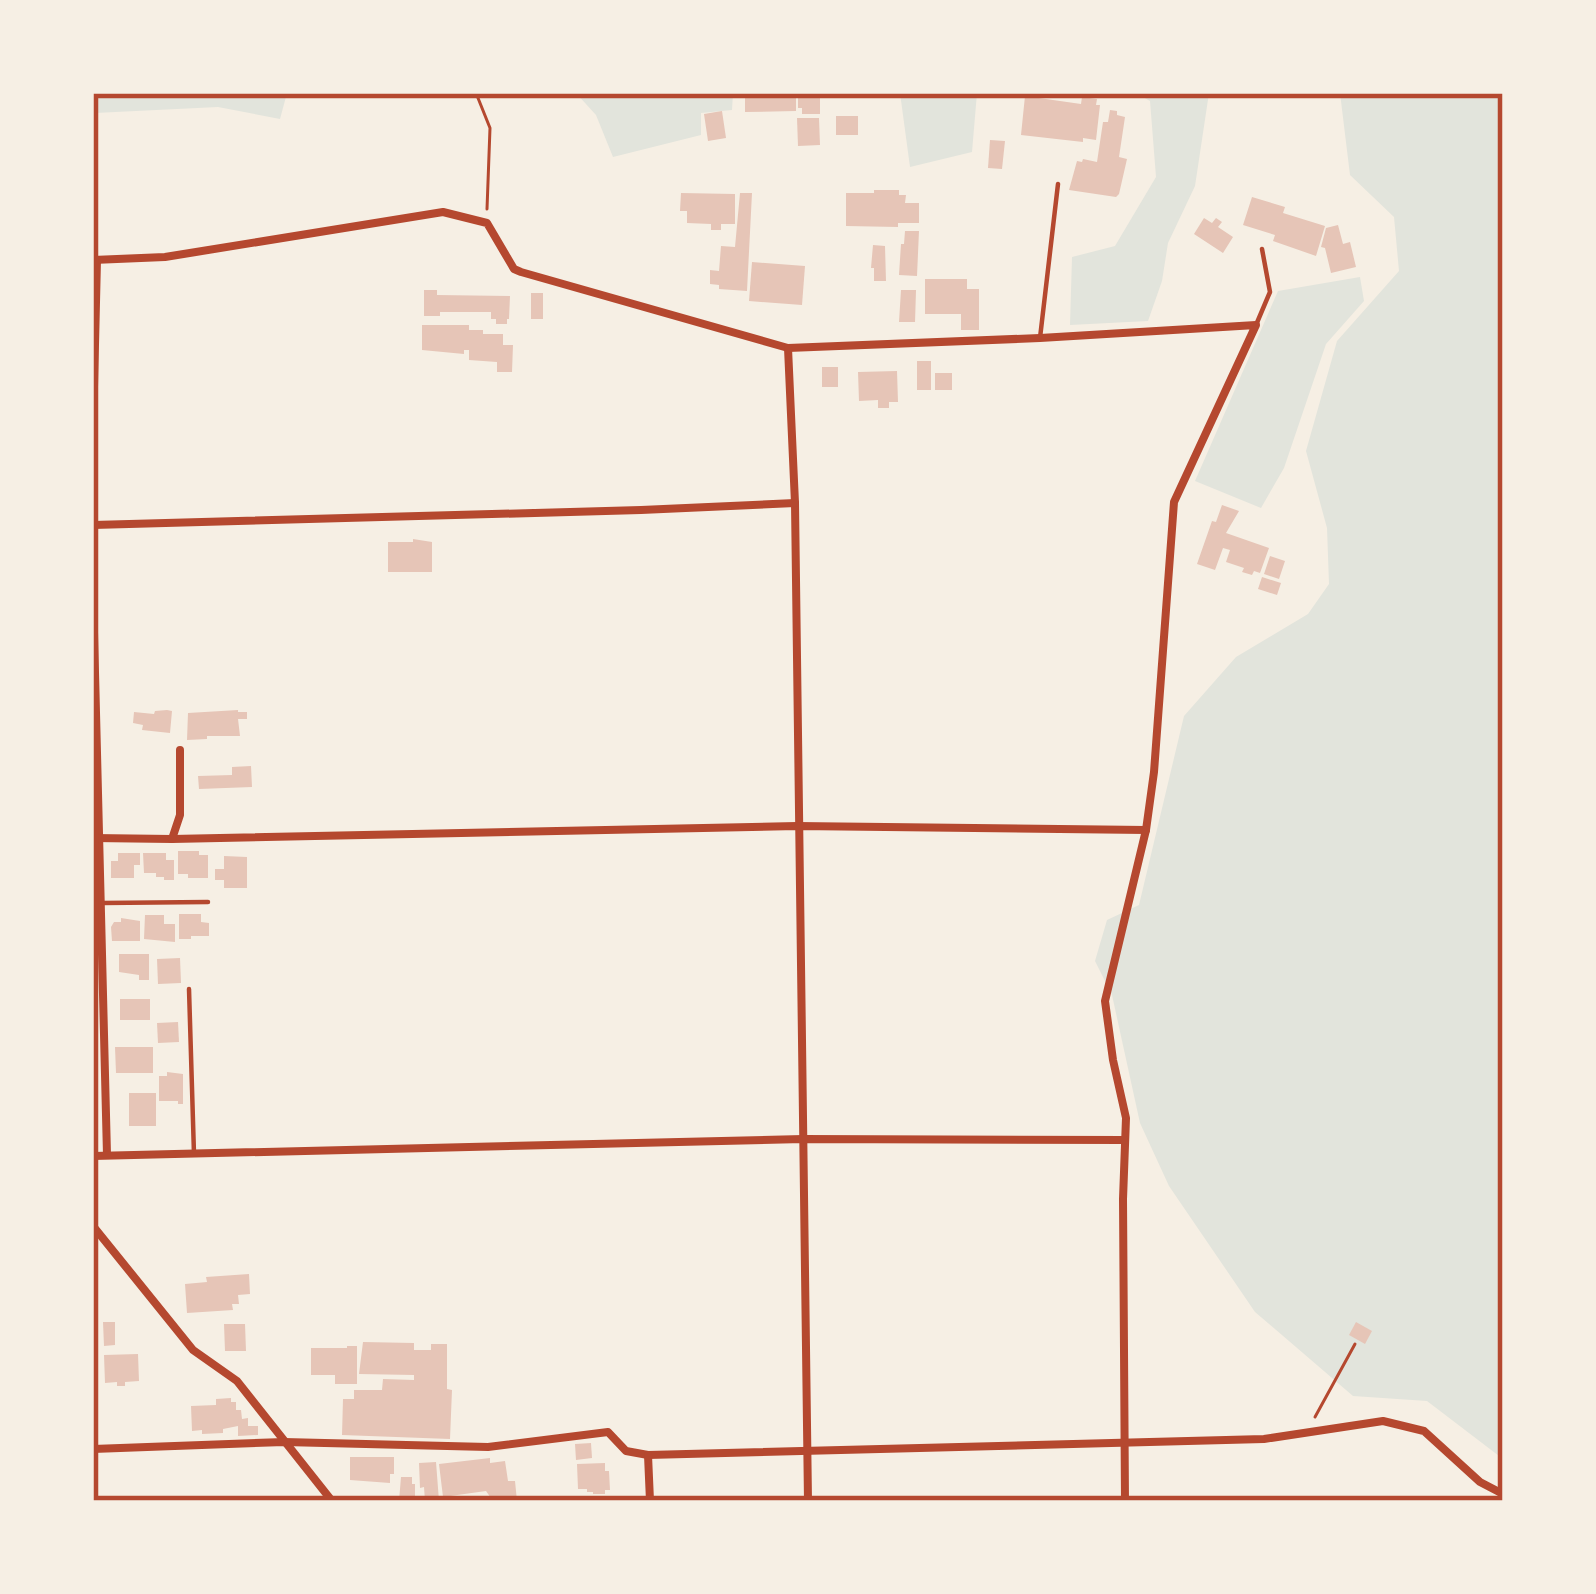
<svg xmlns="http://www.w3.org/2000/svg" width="1596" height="1594" viewBox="0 0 1596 1594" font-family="'Noto Sans',sans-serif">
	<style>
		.green { fill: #e2e4dc }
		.building { fill: #e6c5b7 }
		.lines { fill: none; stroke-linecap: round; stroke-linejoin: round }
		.path { stroke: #b5482f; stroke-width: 3 }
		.service { stroke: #b5482f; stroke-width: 4.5 }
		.minor { stroke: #b5482f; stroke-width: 8 }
		.neatline { fill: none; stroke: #b5482f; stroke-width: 4.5 }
	</style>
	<rect width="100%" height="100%" fill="#f6efe4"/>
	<g class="green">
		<polygon points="93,93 287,93 280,119 218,107 95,113"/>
		<polygon points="576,93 733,93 732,110 701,113 701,135 613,157 596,115"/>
		<polygon points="900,93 977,93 972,152 910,167"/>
		<polygon points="1136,93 1209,93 1195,186 1168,243 1162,281 1148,321 1070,325 1072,257 1115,246 1156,177 1150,101"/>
		<polygon points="1340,93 1503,93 1503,1459 1427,1401 1353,1396 1255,1312 1169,1186 1140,1123 1112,995 1095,961 1107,920 1139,905 1184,716 1236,657 1308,614 1329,584 1327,528 1306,451 1337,341 1399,271 1394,217 1350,175"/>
		<polygon points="1360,277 1364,301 1326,344 1284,468 1261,508 1195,481 1278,291"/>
	</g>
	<g class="building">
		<polygon points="745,93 796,93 796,111 745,112"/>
		<polygon points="798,93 820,93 820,114 802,114 802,108 798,108"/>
		<polygon points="1025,96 1081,104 1082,97 1097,99 1096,105 1100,105 1096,140 1083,138 1083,142 1021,135"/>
		<polygon points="1110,110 1117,111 1117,115 1125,117 1119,157 1127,159 1119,194 1116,197 1069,190 1077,161 1082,162 1083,159 1097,162 1103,122 1108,122"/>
		<polygon points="722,111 726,138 708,141 704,114"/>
		<rect x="836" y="116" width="22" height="19"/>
		<polygon points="797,118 819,118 820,145 798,146"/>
		<polygon points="990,140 1005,141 1002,169 988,168"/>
		<polygon points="874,190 899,190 899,195 906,195 905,203 919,203 919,223 898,223 898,227 846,226 846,193 874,193"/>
		<polygon points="681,193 735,194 735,224 721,224 721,230 711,230 711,224 687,223 687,211 680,211"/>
		<polygon points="740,193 752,193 747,291 719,289 719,285 710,284 710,270 719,271 721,246 735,247"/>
		<polygon points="1252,197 1285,207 1283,213 1325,226 1316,256 1273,241 1275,235 1243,225"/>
		<polygon points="1204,218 1212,223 1216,218 1222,222 1218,227 1233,237 1223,253 1194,234"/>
		<polygon points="1338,225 1343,244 1350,242 1356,267 1331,273 1325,248 1321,247 1326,228"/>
		<polygon points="905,231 919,231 917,276 899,275 901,244 904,244"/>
		<polygon points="873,245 885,246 886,281 874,281 874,268 871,268"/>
		<polygon points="752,262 805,266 802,305 749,301"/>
		<polygon points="925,279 967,279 967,289 979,289 979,330 961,330 961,314 925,314"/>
		<polygon points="424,290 437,290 437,295 510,296 509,319 507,319 507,324 496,324 496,319 491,319 491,312 440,312 440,316 424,316"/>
		<polygon points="901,290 916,290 915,322 899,322"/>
		<rect x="531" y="293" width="12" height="26"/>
		<polygon points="422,325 469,325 469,330 483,330 483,334 503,334 503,345 513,345 512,372 497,372 497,362 469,360 469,350 464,350 464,354 422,350"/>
		<rect x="917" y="361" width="14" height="29"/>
		<rect x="822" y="367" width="16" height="20"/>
		<polygon points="897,371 898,402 889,402 889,408 878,408 878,400 859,401 858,372"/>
		<rect x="935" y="373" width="17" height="17"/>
		<polygon points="1222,505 1239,511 1226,533 1269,548 1260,573 1254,571 1252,575 1242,572 1244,568 1226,562 1230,550 1223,548 1215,570 1197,564 1212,521 1216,522"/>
		<polygon points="413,539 432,542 432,572 388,572 388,542 413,542"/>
		<polygon points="1270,556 1285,561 1279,579 1264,574"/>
		<polygon points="1262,577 1281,583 1277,595 1258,589"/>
		<polygon points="167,710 172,711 170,733 142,730 143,725 133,723 134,712 154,714 155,711"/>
		<polygon points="238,710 238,712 247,712 247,719 238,719 240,736 207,736 207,739 187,740 188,713"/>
		<polygon points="251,766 252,787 199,789 198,776 232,775 232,767"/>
		<polygon points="178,851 199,851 199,855 208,855 208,878 188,878 188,874 178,874"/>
		<polygon points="118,853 140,853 140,865 134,865 134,878 111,878 111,861 118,861"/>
		<polygon points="143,853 166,853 166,860 174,860 174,880 164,880 164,877 156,877 156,873 144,873"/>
		<polygon points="224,856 247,857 247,888 224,888 224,880 215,880 215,869 224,869"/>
		<polygon points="179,914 201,914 201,922 209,923 209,936 191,936 191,939 179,939"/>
		<polygon points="145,915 164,915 164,924 175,924 175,942 144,939"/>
		<polygon points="121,918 140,921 140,941 112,941 111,927 114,922 121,922"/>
		<polygon points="119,954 149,954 149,980 139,980 139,975 119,972"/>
		<polygon points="180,958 181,983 158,984 157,959"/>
		<rect x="120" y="999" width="30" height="21"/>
		<polygon points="178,1022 179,1042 158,1043 157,1023"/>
		<polygon points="115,1047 153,1047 153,1073 116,1073"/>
		<polygon points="167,1072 183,1074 183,1104 178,1104 178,1101 159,1101 159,1076 167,1076"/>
		<rect x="129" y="1093" width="27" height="33"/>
		<polygon points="249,1274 250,1294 238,1295 239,1304 232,1304 233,1310 187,1313 185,1284 207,1282 206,1277"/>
		<polygon points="103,1322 115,1322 115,1345 104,1346"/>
		<polygon points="1356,1322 1372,1331 1365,1344 1349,1335"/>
		<polygon points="224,1324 245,1324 246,1351 225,1351"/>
		<polygon points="363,1342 414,1343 414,1350 431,1350 431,1344 447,1344 447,1389 452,1390 450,1439 342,1435 343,1399 354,1399 354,1390 382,1390 383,1379 414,1380 414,1375 359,1374"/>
		<polygon points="347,1346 357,1346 357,1384 335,1384 335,1375 311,1375 311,1348 347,1348"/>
		<polygon points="138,1354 139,1381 125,1382 125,1386 117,1386 117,1382 105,1383 104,1355"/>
		<polygon points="231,1398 231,1402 236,1402 236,1410 241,1410 242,1419 248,1418 248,1426 258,1426 258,1435 238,1436 238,1426 223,1429 223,1433 202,1434 202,1430 192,1431 191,1406 216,1405 216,1399"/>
		<polygon points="591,1443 592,1458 576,1460 575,1444"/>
		<polygon points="350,1457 394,1457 394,1474 390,1474 390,1483 350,1480"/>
		<polygon points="490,1458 490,1463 505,1461 508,1481 515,1481 517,1501 493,1501 486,1491 443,1497 439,1464"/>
		<polygon points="436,1462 439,1501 425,1501 424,1487 420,1488 419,1463"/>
		<polygon points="605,1463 605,1471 609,1471 610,1490 605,1490 605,1494 593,1494 593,1492 587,1492 587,1489 578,1489 577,1464"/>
		<polygon points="401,1477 412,1477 412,1484 415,1484 415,1501 399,1501"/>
	</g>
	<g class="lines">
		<g class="path">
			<polyline points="476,93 490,128 487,209"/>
			<polyline points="1315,1417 1355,1344"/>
		</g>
		<g class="service">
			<polyline points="1256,325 1270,292 1262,249"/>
			<polyline points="1040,338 1058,184"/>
			<polyline points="102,903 208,902"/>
			<polyline points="189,989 194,1154"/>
		</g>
		<g class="minor">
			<polyline points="93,260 165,257 443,212 487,223 514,269 521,272 788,348 1040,338 1256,325 1174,502 1154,772 1146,830 1105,1001 1113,1060 1126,1118 1123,1199 1125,1501"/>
			<polyline points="788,348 795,503 808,1501"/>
			<polyline points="93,429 97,260"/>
			<polyline points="93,525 641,510 795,503"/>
			<polyline points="93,592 107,1155"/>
			<polyline points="93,838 172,839 797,826 1146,830"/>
			<polyline points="172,839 180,815 180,750"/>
			<polyline points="93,1156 803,1139 1124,1140"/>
			<polyline points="93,1226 193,1350 237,1381 332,1501"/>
			<polyline points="93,1449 284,1442 488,1447 608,1432 626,1451 648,1455 1264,1439 1383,1421 1424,1431 1480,1482 1503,1494"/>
			<polyline points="648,1455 650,1501"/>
		</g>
	</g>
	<rect width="1596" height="1594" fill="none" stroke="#f6efe4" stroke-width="192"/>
	<rect x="96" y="96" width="1404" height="1402" class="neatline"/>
</svg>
